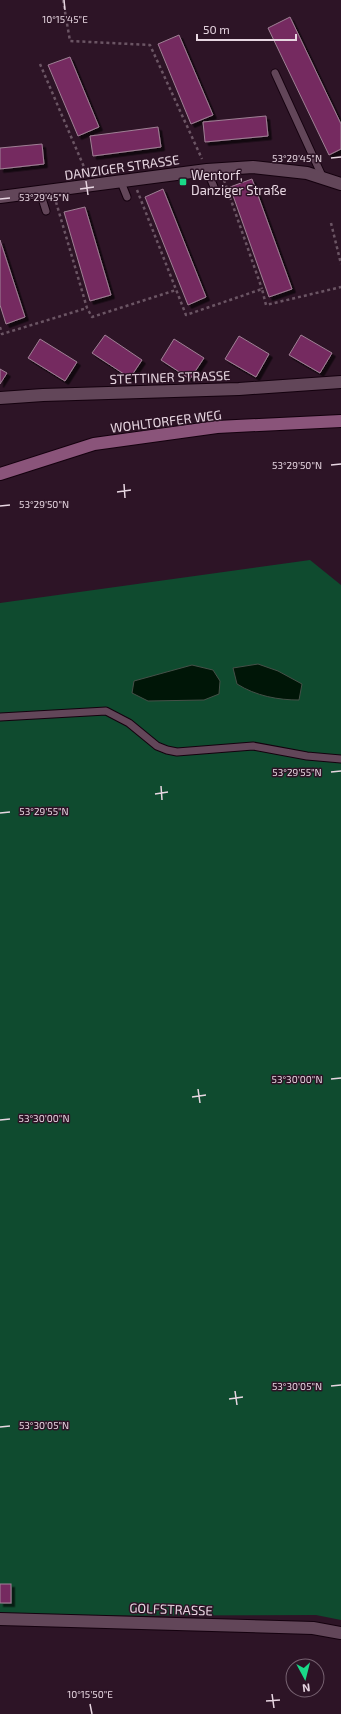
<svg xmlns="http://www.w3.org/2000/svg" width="341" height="1714" viewBox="0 0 341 1714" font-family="'Exo 2',sans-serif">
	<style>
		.green { fill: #0f4b2f }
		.water { fill: #001607; stroke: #455048 }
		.building { fill: #742c61; stroke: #a08095; filter: url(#shadow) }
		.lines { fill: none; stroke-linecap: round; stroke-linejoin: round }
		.lane-casing { stroke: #14010e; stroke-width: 9 }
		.street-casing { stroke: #14010e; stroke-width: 14 }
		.secondary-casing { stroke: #14010e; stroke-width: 14 }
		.path { stroke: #6b5564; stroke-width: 2.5; stroke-dasharray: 3 3; stroke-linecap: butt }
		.lane { stroke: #624659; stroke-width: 7 }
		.street { stroke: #624659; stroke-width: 12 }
		.secondary { stroke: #8a547a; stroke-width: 12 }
		.ticks { fill: none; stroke: #e7d6e1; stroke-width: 1.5 }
		.poi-dot { fill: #1ad988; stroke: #2d1426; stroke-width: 1.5 }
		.labels { text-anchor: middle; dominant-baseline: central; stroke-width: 3; stroke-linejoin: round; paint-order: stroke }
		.street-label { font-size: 13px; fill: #e7d6e1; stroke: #2d1426 }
		.poi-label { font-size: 13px; fill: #e7d6e1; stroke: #2d1426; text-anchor: start }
		.ticks-label { font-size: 10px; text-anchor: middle; fill: #e7d6e1; stroke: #2d1426; stroke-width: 3; stroke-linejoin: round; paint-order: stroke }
	</style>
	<defs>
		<filter id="shadow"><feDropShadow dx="3.5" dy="3.5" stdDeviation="0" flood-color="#0009"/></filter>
	</defs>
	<rect width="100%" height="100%" fill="#2d1426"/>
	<polygon class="green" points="310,560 341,585 341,1620 316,1615 0,1616 0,603"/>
	<g class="water">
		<path d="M258 664 278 671 302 684 299 700C278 700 256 696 237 684L233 668Z"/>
		<polygon points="192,665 213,670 220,681 219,694 204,700 148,701 132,693 134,681"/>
	</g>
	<g class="building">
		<polygon points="290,17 341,124 341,149 329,155 268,28"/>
		<polygon points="179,35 213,115 191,124 158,44"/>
		<polygon points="70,57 99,127 78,136 48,65"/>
		<polygon points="266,116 268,136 205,142 203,122"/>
		<polygon points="158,127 161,147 93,156 90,136"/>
		<polygon points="42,144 44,164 0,169 0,148"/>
		<polygon points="252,179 292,289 269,297 230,187"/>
		<polygon points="163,189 206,297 188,305 145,197"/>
		<polygon points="85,207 111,295 90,301 64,212"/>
		<polygon points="0,240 25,317 6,324 0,305"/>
		<polygon points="105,335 142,360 130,378 92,353"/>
		<polygon points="301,335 332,353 320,373 289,355"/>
		<polygon points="239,336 269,354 256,377 225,359"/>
		<polygon points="40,339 77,362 65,381 28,358"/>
		<polygon points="174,339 204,358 190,379 161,360"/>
		<polygon points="0,369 7,373 0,384"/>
		<rect x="0" y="1584" width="11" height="19"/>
	</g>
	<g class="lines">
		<g class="lane-casing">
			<g id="lane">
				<polyline points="275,73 323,178"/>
				<polyline points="207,170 214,187"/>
				<polyline points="121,182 127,197"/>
				<polyline points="40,192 46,211"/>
				<polyline points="0,717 106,711 129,723 157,746 167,750 177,752 253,746 307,756 341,759"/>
			</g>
		</g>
		<g class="street-casing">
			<g id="street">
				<polyline points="0,197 207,170 253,167 307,173 341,184"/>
				<polyline points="0,398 43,395 239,389 341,382"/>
				<polyline points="0,1619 313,1628 341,1633"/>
			</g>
		</g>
		<g class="secondary-casing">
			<polyline id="secondary" points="0,474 94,444 217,427 341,421"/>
		</g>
		<g class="path">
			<polyline points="63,0 70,41 150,45 202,159"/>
			<polyline points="40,64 87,174"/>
			<polyline points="224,180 262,289"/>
			<polyline points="137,190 186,315 262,289 266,305 341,287"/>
			<polyline points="56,202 87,308 92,317 176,290"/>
			<polyline points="331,223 341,264"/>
			<polyline points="0,327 2,334 87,308"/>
		</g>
		<use href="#lane" class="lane"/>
		<use href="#street" class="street"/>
		<use href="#secondary" class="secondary"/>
	</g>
	<path class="ticks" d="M64 0 65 10M331 158 341 157M86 181 88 195M80 189 94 187M0 199 10 198M331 465 341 464M124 484 125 498M117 492 131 490M0 506 10 505M331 772 341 771M161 786 162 800M155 794 168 792M0 813 10 812M331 1079 341 1078M198 1089 200 1103M192 1097 206 1095M0 1120 10 1119M331 1386 341 1385M235 1391 237 1405M229 1399 243 1397M0 1427 10 1426M272 1694 274 1708M266 1701 280 1700M90 1704 92 1714"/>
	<rect class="poi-dot" x="179" y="178" width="8" height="8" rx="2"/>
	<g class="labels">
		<g class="street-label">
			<text transform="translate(122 167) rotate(-8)">DANZIGER STRASSE</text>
			<text transform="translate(170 377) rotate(-2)">STETTINER STRASSE</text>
			<text transform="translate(166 421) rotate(-7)">WOHLTORFER WEG</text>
			<text transform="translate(171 1609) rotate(2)">GOLFSTRASSE</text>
		</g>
		<g class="poi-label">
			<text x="191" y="175">Wentorf,<tspan x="191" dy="15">Danziger Straße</tspan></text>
		</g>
	</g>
	<g class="ticks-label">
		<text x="65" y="23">10°15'45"E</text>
		<text x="297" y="162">53°29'45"N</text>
		<text x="44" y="201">53°29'45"N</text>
		<text x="297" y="469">53°29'50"N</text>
		<text x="44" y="508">53°29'50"N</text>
		<text x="297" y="776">53°29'55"N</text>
		<text x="44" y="815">53°29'55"N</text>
		<text x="297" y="1083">53°30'00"N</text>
		<text x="44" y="1122">53°30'00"N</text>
		<text x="297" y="1390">53°30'05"N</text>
		<text x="44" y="1429">53°30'05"N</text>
		<text x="90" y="1698">10°15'50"E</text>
	</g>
	<g transform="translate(305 1678) rotate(173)"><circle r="19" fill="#2d1426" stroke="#776271"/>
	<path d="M0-3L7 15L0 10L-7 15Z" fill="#1ad988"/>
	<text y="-6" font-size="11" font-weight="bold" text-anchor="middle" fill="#e7d6e1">N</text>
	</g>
	<path d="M197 34v6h99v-6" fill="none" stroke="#e7d6e1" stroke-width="2"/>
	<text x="203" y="34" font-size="12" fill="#e7d6e1" stroke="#2d1426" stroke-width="3" paint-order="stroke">50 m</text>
</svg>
